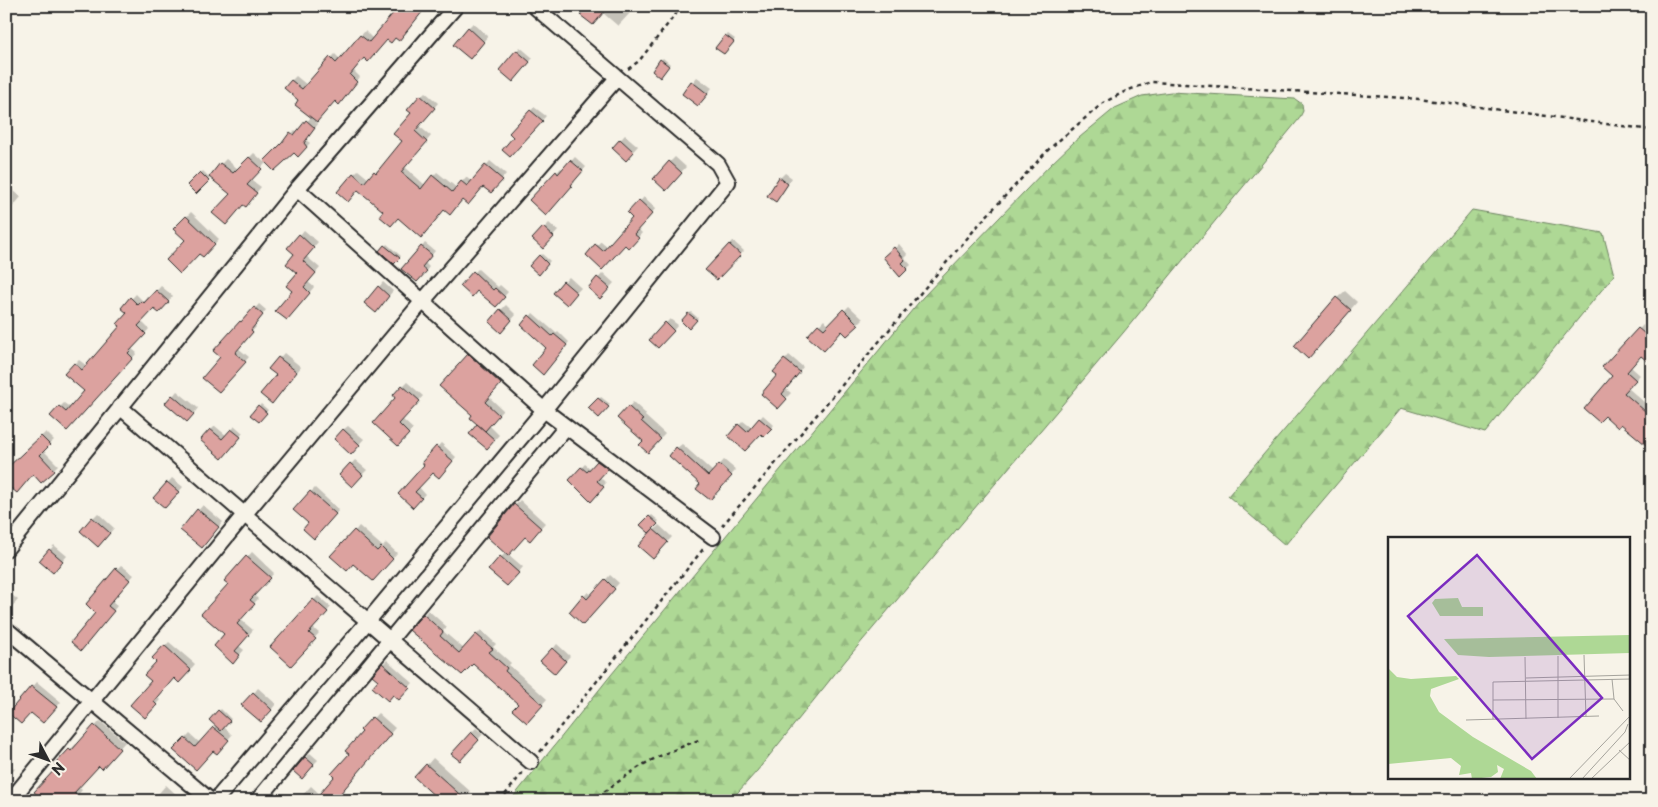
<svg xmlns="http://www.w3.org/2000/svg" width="1658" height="807" viewBox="0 0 1658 807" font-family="'Playpen Sans',sans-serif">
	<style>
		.forest { fill: url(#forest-firs); stroke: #6c8260 }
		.shadow { fill: #0003 }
		.building { fill: #dca29f; stroke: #2b2b2b }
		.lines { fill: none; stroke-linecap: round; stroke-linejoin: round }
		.minor-casing { stroke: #2b2b2b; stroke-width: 18 }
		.path { stroke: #2b2b2b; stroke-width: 2.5; stroke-dasharray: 4 4; stroke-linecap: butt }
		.minor { stroke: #f7f3e8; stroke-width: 14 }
		.inset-road { fill: none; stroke: #a5a39c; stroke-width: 1 }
		.view { fill: #7b2cbf; fill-opacity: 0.15; stroke: #7b2cbf; stroke-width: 2.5 }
		.inset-edge { fill: none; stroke: #2b2b2b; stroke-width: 2.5 }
	</style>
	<defs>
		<pattern id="forest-firs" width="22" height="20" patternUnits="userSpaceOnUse" patternTransform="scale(1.25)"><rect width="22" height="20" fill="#aed895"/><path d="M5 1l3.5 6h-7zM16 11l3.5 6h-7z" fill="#96ba81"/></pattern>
	</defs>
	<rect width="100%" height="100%" fill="#f7f3e8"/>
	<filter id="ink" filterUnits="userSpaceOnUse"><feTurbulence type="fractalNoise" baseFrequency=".02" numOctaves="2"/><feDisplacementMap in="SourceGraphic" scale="10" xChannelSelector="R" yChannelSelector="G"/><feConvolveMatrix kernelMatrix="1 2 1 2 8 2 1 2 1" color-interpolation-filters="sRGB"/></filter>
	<g filter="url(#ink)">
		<g class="forest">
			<polygon points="1171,92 1295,99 1302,104 1303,111 1299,119 1123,333 846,660 757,771 730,801 510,801 611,675 923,297 1051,164 1074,142 1115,108 1142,96"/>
			<polygon points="1472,210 1603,233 1614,275 1485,433 1401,408 1285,545 1228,496"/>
		</g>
		<g class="shadow">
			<polygon points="391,6 433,6 426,13 423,11 396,37 387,39 364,57 353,70 360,77 343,99 335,100 315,122 318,124 306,140 310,143 298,155 294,151 267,162 250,179 261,187 250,200 232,194 221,164 226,159 238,169 254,153 264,162 284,143 295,130 298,132 312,116 300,100 285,88 292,80 296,76 307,85 335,54 340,59 365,31 373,39 396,12"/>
			<polygon points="583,6 622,6 630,13 618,26 603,13 587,9"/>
			<polygon points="473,23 488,36 474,53 468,28"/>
			<polygon points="728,34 735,39 726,51 726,36"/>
			<polygon points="520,47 533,58 516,77 517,51"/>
			<polygon points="663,58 670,64 662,74 661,60"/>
			<polygon points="697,77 712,88 698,105 684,93"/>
			<polygon points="425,92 438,103 419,126 431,136 405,167 425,185 437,172 457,188 466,177 472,182 490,161 506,174 495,187 484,186 444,209 398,217 385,211 354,174 358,170 369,179 380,168 381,169 404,141 413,112 421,96"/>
			<polygon points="534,107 546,116 514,152 515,137 531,111"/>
			<polygon points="625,135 638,146 626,159 613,148"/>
			<polygon points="575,157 586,167 574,181 575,182 550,210 531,200 561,168 563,170"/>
			<polygon points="675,157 686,167 670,184 670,162"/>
			<polygon points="203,171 210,178 196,192 189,185"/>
			<polygon points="785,173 792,178 776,201 780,178"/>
			<polygon points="6,184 21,197 6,215"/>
			<polygon points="644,197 656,208 638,229 642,233 629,247 625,244 607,264 588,255 601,241 608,247 634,218 629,213"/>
			<polygon points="191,212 219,239 203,256 175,229"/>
			<polygon points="549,223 558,231 543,247 534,239"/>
			<polygon points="304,230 318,242 306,256 320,268 308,282 314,287 291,314 294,291 299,273 300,235"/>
			<polygon points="733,241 744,251 732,264 707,269"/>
			<polygon points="425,243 435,251 425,263 429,267 421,277 422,247"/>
			<polygon points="387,244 401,256 394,263 381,251"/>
			<polygon points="899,244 908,255 905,258 911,265 900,275 885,258"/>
			<polygon points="542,254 550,261 539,273 531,266"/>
			<polygon points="478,269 498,287 500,285 508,292 496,306 477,289 461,286"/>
			<polygon points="603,273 614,283 600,298 589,288"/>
			<polygon points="569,277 581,288 567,303 555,292"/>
			<polygon points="383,282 393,291 380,306 379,287"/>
			<polygon points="161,286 173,296 159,312 154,307 141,321 149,329 131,348 137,353 72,425 60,407 64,403 71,408 86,391 75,364 79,360 87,366 122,326 128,313 123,308 136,294 143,301 147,297 149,299"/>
			<polygon points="1345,291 1357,302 1316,350 1337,298"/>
			<polygon points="259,304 266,310 254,325 256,327 238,348 249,357 223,386 222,357 241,322 245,318 246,319"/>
			<polygon points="506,305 516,315 506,326 501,310"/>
			<polygon points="849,306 863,319 847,335 842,329 809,336 824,320 829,326"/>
			<polygon points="691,312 698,318 689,327 683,321"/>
			<polygon points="533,313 556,333 558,331 569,342 546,370 548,348 523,325"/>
			<polygon points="670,319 678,325 663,342 666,323"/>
			<polygon points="1643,325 1652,332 1652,353 1642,354 1631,367 1640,375 1628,388 1652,409 1652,443 1614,376 1604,367"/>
			<polygon points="473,350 505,378 489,397 503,410 489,425 499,435 487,448 471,433 479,424 474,415 469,355"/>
			<polygon points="284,353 301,367 277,398 277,375 270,369"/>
			<polygon points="789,355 803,367 786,389 791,393 782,402 779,375 785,360"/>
			<polygon points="407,382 423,396 402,419 413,429 398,444 397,398 394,395"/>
			<polygon points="177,391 198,408 192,416 173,396"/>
			<polygon points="601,397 610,404 599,416 590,408"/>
			<polygon points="633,402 646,414 645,416 665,434 648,452 645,441 619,418"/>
			<polygon points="261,404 268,410 259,420 252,414"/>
			<polygon points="763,415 774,425 764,435 761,432 729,436 743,421 752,428"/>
			<polygon points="215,426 227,436 235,426 243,433 226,453 211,430"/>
			<polygon points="348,426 364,439 351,453 343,430"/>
			<polygon points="46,432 54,440 43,450 58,465 41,482 33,473 6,482 6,464 10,459 14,462"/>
			<polygon points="441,443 456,457 443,472 433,471 419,487 425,494 413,507 400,494 426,465 423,462"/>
			<polygon points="682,444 713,472 724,460 736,470 714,494 702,484 677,448"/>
			<polygon points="601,458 610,465 600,477 606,483 591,500 570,480 585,464 591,469"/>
			<polygon points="355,460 367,470 352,485 341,475"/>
			<polygon points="172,478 183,487 170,502 155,498"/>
			<polygon points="315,488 339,510 318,533 310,523 311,492"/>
			<polygon points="520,500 545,523 534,535 525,536 508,554 523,567 512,580 490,569 506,552 488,537"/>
			<polygon points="203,505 223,522 206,541 182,529"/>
			<polygon points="98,513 114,528 103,541 93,518"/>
			<polygon points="652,515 659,521 649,531 642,525"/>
			<polygon points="659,525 672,537 653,557 640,546"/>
			<polygon points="359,526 383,547 386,543 397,553 378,575 354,562 355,531"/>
			<polygon points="54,545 67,556 57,567 50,550"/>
			<polygon points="252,552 274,573 254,595 258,599 240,619 253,630 239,646 244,650 237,658 226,634 230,584 226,581"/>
			<polygon points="121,565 134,575 111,601 117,606 86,645 97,613 117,569"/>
			<polygon points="610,575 619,583 588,618 584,596 588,592 592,595"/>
			<polygon points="6,590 18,600 6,613"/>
			<polygon points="318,596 331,607 313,628 319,633 295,660 314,600"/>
			<polygon points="428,610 447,627 443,631 464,649 481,630 496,644 493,647 511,663 509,665 547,699 531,717 520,704 473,662 462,674 424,615"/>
			<polygon points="169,642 195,664 184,677 174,677 157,697 160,700 149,712 158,662 154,658"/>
			<polygon points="557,644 570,656 559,668 553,649"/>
			<polygon points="387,660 413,683 399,698 379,680 383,664"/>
			<polygon points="37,682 61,702 48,717 31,711 10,713"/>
			<polygon points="258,688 276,704 266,716 254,693"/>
			<polygon points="221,709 231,719 224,727 232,735 221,747 213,749 175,750 190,734 200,743 217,725 211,720"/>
			<polygon points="378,713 395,728 338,794 336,777 364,732 362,730"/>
			<polygon points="100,721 125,742 108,761 99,764 78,787 82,790 73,801 56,765 76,744 77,746"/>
			<polygon points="476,728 483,734 464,755 471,733"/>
			<polygon points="310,753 318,760 306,772 306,758"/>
			<polygon points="433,758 471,792 464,801 440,799 439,801 425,801 433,792 427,765"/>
			<polygon points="6,761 15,769 6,779"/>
			<polygon points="166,785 181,799 179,801 152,801"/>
			<polygon points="311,786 325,799 324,801 297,801"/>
		</g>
		<g class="building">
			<polygon points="399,6 427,6 399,41 395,38 391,43 387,40 368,62 364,58 350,75 357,82 339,105 335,101 317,122 295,105 298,100 284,88 291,80 302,89 330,57 336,63 360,35 369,42"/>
			<polygon points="588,6 609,6 593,25 580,15"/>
			<polygon points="468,27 484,42 470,59 453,45"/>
			<polygon points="725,35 734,42 724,54 715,48"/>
			<polygon points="516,50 530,62 513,82 499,70"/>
			<polygon points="660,59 669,66 660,78 652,71"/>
			<polygon points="691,81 708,94 698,106 682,94"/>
			<polygon points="420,95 435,108 415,131 427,142 401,172 421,189 432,175 452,192 461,181 467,186 485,165 503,180 491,193 483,187 468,205 462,200 450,215 444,210 421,238 398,218 391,226 379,216 383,211 358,190 348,202 337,192 353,173 364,183 374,171 376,173 402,141 393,134 411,113 407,110"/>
			<polygon points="530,110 543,121 510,157 502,150 513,137 509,133"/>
			<polygon points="306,120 315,128 304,143 307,147 298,157 294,153 274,171 264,161 282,143 290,132 294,135"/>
			<polygon points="620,139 634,152 626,161 612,148"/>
			<polygon points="249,157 262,169 247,185 257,193 246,207 243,205 226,225 212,213 230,194 209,177 220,163 233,173"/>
			<polygon points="570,160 583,171 571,185 572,186 546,216 529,200 556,171 558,174"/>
			<polygon points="669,161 682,173 666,191 653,179"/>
			<polygon points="200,172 209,181 196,194 187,185"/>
			<polygon points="779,177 788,184 776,202 767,196"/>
			<polygon points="639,200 653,213 634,234 639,238 629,249 625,245 602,270 586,255 595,244 603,251 632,218 627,213"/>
			<polygon points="186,216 215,244 203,257 199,254 180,274 166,260 185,240 173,229"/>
			<polygon points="543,227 554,237 543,249 532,239"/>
			<polygon points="299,234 314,248 303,261 316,273 304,287 310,293 287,320 275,311 292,291 286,286 297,273 286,264 294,254 287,248"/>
			<polygon points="729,244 741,255 717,280 705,270"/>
			<polygon points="384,245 400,258 394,264 379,251"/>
			<polygon points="421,246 432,255 422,267 427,271 417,282 401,269"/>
			<polygon points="894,247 905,260 902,263 908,269 900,277 883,257"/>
			<polygon points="539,255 548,264 539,275 529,266"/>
			<polygon points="473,271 493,290 495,288 505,297 496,307 477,291 472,297 460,286"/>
			<polygon points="597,277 610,288 600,299 588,288"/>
			<polygon points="563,281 577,293 567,305 553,293"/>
			<polygon points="378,286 389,296 376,313 364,303"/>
			<polygon points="156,290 169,302 159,313 154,309 138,326 146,334 128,353 133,358 67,431 50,416 59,406 66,412 84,391 64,374 74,363 82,370 120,326 117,324 127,313 121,308 130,297 138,305 142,301 144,303"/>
			<polygon points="1336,297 1351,310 1308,359 1294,346"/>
			<polygon points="254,307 263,315 251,330 253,332 235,353 246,362 219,392 202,378 220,357 213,351 240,321 241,322"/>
			<polygon points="500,309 512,320 501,333 489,322"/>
			<polygon points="843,309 859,325 847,336 842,331 824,351 807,336 818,324 824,329"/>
			<polygon points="688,313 697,320 689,329 681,321"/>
			<polygon points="529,315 552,336 554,334 567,345 543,375 532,365 546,348 521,325"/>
			<polygon points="665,322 674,331 658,348 649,340"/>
			<polygon points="1638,328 1652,340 1652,355 1647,361 1641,356 1627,372 1636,380 1624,393 1652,417 1652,450 1621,424 1618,428 1605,416 1599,422 1584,409 1612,376 1602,367"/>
			<polygon points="468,354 501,384 485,402 499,415 485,431 470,418 472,415 439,386"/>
			<polygon points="278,357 297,372 272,404 260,394 276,375 268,369"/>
			<polygon points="784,359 800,372 782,394 787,399 778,409 761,394 777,375 773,372"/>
			<polygon points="402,385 420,401 399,424 409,434 398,446 373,423 395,398 393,395"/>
			<polygon points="172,395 194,414 187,422 165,403"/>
			<polygon points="598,398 609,407 599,418 588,408"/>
			<polygon points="258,405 267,413 259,422 250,415"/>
			<polygon points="628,406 643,420 641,421 661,439 648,453 639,445 643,441 617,418"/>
			<polygon points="759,418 772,429 764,437 761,434 745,451 728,436 738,424 747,432"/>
			<polygon points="477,424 495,440 487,449 469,434"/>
			<polygon points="210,429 222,439 231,429 241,437 222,459 200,440"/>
			<polygon points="343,429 360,445 351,455 334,439"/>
			<polygon points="41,436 50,445 40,455 55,471 41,483 33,474 17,493 6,484 6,469"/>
			<polygon points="436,446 453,461 439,478 433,473 415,492 422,498 413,508 398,494 424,465 422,462"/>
			<polygon points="676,447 708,476 719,464 732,476 710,500 696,489 700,484 669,456"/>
			<polygon points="597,461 608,469 597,481 604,487 591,502 569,480 581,467 587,472"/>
			<polygon points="350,463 363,475 352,487 339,475"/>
			<polygon points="167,482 179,492 165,508 153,498"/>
			<polygon points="310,491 336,514 314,539 303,529 308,523 293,510"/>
			<polygon points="514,504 541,528 530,541 525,537 508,556 487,537"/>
			<polygon points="197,509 219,527 202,548 180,530"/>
			<polygon points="649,516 658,524 649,533 640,525"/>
			<polygon points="92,517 110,533 98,547 80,531"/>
			<polygon points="653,529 668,542 653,559 638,546"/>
			<polygon points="354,530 377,551 381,547 393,559 373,581 353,564 347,571 330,556"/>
			<polygon points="49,549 63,561 53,573 39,561"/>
			<polygon points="246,556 271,578 250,600 255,604 237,624 249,635 235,651 240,655 233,664 214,646 224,634 201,614 228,584 224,581"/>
			<polygon points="500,556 519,573 507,586 488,570"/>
			<polygon points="116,568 130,580 108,606 114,611 81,651 71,642 95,613 86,604"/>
			<polygon points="605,579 615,589 583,625 569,612 583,595 587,599"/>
			<polygon points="313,599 328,612 309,633 316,639 291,666 270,647"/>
			<polygon points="423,614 443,632 440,636 459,653 476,634 493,649 489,652 507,668 505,671 543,705 527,723 512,710 518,704 473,664 462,675 409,630"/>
			<polygon points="164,645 191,670 179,683 174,678 154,702 157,705 145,718 130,705 151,681 144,675 156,662 152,658"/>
			<polygon points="552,648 566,661 555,674 540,661"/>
			<polygon points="382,663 410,688 399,700 393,695 388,701 372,687 378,680 372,675"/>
			<polygon points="31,686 57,707 43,723 31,713 21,724 8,713"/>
			<polygon points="253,692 272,710 261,722 241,705"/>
			<polygon points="218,710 230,721 221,731 209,720"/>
			<polygon points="372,717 391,734 334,801 313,801 334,777 331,774 349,754 345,751 362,732 360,730"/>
			<polygon points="94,725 120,749 102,769 99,766 74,793 82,801 44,801 34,792 57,767 54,765 69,749 71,751"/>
			<polygon points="213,727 229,740 217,754 213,751 196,770 173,750 185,738 195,747"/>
			<polygon points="471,732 479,740 460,761 451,754"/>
			<polygon points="305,757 314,765 302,779 293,771"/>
			<polygon points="426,764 467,801 440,801 414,777"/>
		</g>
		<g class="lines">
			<g class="minor-casing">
				<g id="minor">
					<polyline points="297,189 544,410 713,537"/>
					<polyline points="120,407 531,762"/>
					<polyline points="6,549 297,189 456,6"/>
					<polyline points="6,629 211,801"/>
					<polyline points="10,801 244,515 422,302 617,78"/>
					<polyline points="215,801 368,621 544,410 728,182 718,164 534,6"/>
					<polyline points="257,801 566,427"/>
				</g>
			</g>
			<g class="path">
				<polyline points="628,69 639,61 682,6"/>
				<polyline points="722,526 981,222 1049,149 1103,103 1126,91 1151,82 1419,99 1652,130"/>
				<polyline points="540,752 704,548"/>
				<polyline points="500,801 524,771"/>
				<polyline points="591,801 642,765 664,754 701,739"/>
			</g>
			<use href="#minor" class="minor"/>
		</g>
	</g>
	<g transform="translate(1388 537)">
		<rect width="242" height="242" fill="#f7f3e8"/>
		<path d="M70 61 74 70H95V79H52L44 66 47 62ZM242 98V116L101 120 70 118 56 102ZM0 131 9 140 23 142 68 139 71 142 43 152 42 159 51 175 85 200 143 234 149 242H112L116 232 109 228 110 235 103 240 84 242 83 236 71 238 73 229 63 221 0 227Z" fill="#aed895"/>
		<path class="inset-road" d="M196 118 198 180M170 119V181M137 120 138 182M138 141 243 138M224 142 226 162 235 174M105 163 226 162M105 182V145L243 142M78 183 211 179M231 213 243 224M181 242 243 178M194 242 237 195 240 187M203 242 243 204"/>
		<path class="view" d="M89 18 214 161 144 222 20 79Z"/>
		<rect width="242" height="242" class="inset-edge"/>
	</g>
	<rect width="1658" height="807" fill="none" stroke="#f7f3e8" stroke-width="25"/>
	<rect x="12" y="12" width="1633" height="782" fill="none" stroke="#2b2b2b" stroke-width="2" filter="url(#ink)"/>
	<g transform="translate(48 760) rotate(131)" stroke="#f7f3e8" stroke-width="4" paint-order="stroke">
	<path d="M0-4L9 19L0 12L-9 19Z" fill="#2b2b2b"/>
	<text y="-8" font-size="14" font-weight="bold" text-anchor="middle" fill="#2b2b2b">N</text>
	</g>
</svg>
